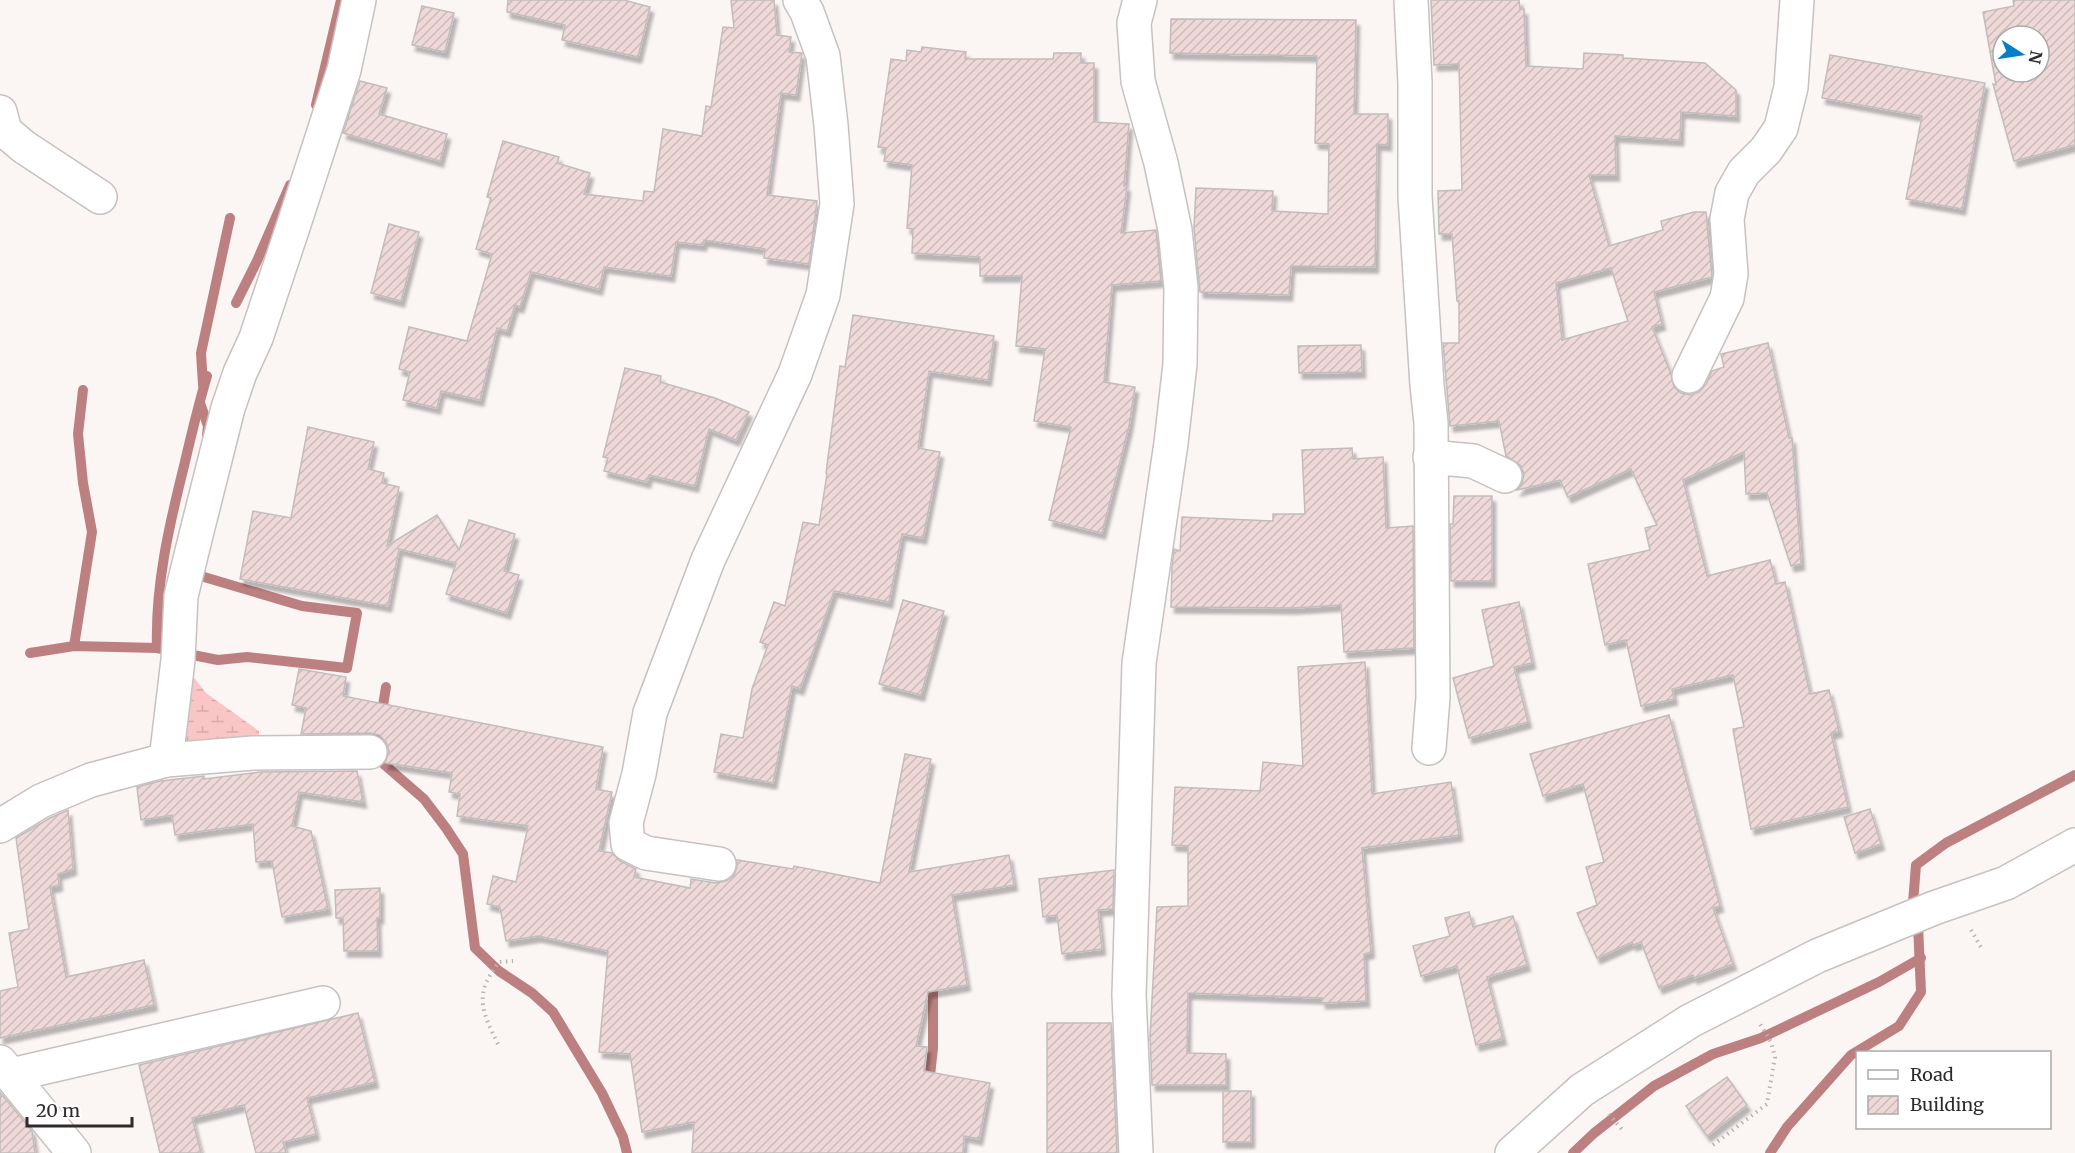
<svg xmlns="http://www.w3.org/2000/svg" width="2075" height="1153" viewBox="0 0 2075 1153" font-family="Merriweather,serif">
	<style>
		.wetland { fill: url(#wetland-marsh) }
		.lines { fill: none; stroke-linecap: round; stroke-linejoin: round }
		.stream { stroke: #bd8080; stroke-width: 10 }
		.building { fill: url(#building-hatch); stroke: #c2bcbc; stroke-width: 1.5; fill-rule: evenodd; filter: url(#shadow) }
		.minor-casing { stroke: #c7c1c1; stroke-width: 36 }
		.path { stroke: #b9b4b3; stroke-width: 4; stroke-dasharray: 1.5 4.5; stroke-linecap: butt }
		.minor { stroke: #fff; stroke-width: 33 }
	</style>
	<defs>
		<pattern id="wetland-marsh" width="20" height="14" patternUnits="userSpaceOnUse" patternTransform="scale(1.5)"><rect width="20" height="14" fill="#f9c6c5"/><path d="M1 5h8M5 5V1M11 12h8M15 12V8" fill="none" stroke="#d6aaa9"/></pattern>
		<pattern id="building-hatch" width="6" height="6" patternUnits="userSpaceOnUse" patternTransform="scale(1.5)"><rect width="6" height="6" fill="#efd8d8"/><path d="M-1 1l2-2M0 6l6-6M5 7l2-2" fill="none" stroke="#cdbaba"/></pattern>
		<filter id="shadow"><feDropShadow dx="3.5" dy="6" stdDeviation="1.5" flood-color="#0004"/></filter>
	</defs>
	<rect width="100%" height="100%" fill="#fbf5f4"/>
	<polygon class="wetland" points="188,670 206,693 259,731 259,741 180,745"/>
	<g class="lines">
		<g class="stream">
			<polyline points="316,105 341,0"/>
			<polyline points="236,303 257,261 290,185"/>
			<polyline points="203,385 201,353 230,218"/>
			<polyline points="200,403 208,426 207,435"/>
			<polyline points="193,569 204,577 302,606 357,613 347,668"/>
			<polyline points="74,646 92,532 83,483 78,434 83,390"/>
			<path d="M157 648C155 586 169 526 184 466 191 436 198 406 207 376"/>
			<polyline points="30,653 74,646 157,648 218,660 247,657 347,668"/>
			<polyline points="386,687 377,743 379,760 424,799 446,828 463,854 475,948 499,971 532,993 553,1012 602,1093 623,1137 627,1153"/>
			<polyline points="929,1085 933,1048 933,992"/>
			<polyline points="1573,1153 1593,1134 1654,1086 1713,1054 1761,1038 1879,982 1921,958"/>
			<polyline points="1770,1153 1787,1127 1851,1055 1899,1026 1921,992 1918,925 1913,903 1916,865 1946,843 2075,775"/>
		</g>
	</g>
	<g class="building">
		<polygon points="508,0 624,0 650,7 638,57 562,40 565,25 507,12"/>
		<polygon points="731,0 774,0 777,35 791,37 789,52 802,53 796,95 781,93 767,195 817,201 809,264 764,258 765,249 704,240 703,245 676,242 671,276 604,267 599,289 531,272 520,307 515,305 507,331 497,328 480,400 441,391 437,408 403,400 410,372 399,369 409,327 467,341 492,254 476,249 491,198 487,197 503,141 559,157 557,163 590,173 584,194 643,201 644,191 654,192 663,129 702,136 706,106 711,107 723,27 734,28"/>
		<path d="M1431 0H1519L1520 9H1524L1526 66 1583 69 1584 53 1623 55V58L1705 63 1736 90V116L1681 112 1680 140 1615 136 1616 175H1589L1609 246 1663 230 1661 221 1694 212H1706L1712 277 1654 292 1662 324 1652 327 1671 374 1674 387 1681 393 1691 395 1699 392 1706 384 1712 371 1724 367 1721 354 1768 343 1789 438H1792L1801 564 1791 566 1767 493 1746 494 1744 452 1683 480 1707 576 1770 560 1776 584 1785 582 1810 694 1829 690 1839 731 1831 733 1848 807 1751 829 1733 729 1744 727 1733 675 1672 689 1674 699 1641 706 1626 640 1605 645 1588 564 1650 550 1645 528 1657 525 1631 469 1568 497 1560 480 1517 490 1522 483 1524 474 1520 465 1506 456 1499 421 1450 426 1443 343H1459V301H1457L1452 234H1439L1438 191 1462 190 1459 64 1434 65ZM1611 268 1628 321 1562 340 1556 283Z"/>
		<path d="M2013 0H2075V145L2014 161 1993 84 1996 85 1983 12 2014 6ZM2003 36H2039V72H2003Z"/>
		<polygon points="422,6 454,13 445,52 412,45"/>
		<polygon points="1171,19 1356,20 1354,114 1388,114 1388,145 1377,144 1375,267 1291,266 1289,295 1200,292 1194,228 1196,188 1273,191 1272,211 1328,214 1329,144 1315,143 1317,56 1170,53"/>
		<polygon points="922,47 966,52 965,59 1053,59 1054,53 1081,53 1081,63 1094,63 1094,122 1129,124 1124,186 1127,186 1121,233 1156,230 1161,281 1112,285 1104,382 1135,387 1129,426 1102,533 1049,520 1071,427 1034,421 1045,349 1016,346 1022,276 980,276 980,257 912,253 913,229 907,228 912,165 884,161 886,148 878,147 891,59 906,61 907,50 921,52"/>
		<polygon points="1830,55 1985,83 1962,209 1906,199 1922,116 1822,98"/>
		<polygon points="360,81 387,88 379,114 447,134 440,161 343,133"/>
		<polygon points="389,224 419,232 401,301 371,293"/>
		<polygon points="853,315 994,336 988,380 929,371 918,448 940,452 923,538 902,534 889,602 834,591 800,689 792,686 773,783 714,772 721,734 743,738 752,689 768,645 760,642 774,602 785,606 803,522 819,525 827,474 826,473 840,366 845,367"/>
		<polygon points="1361,345 1362,372 1299,373 1298,346"/>
		<polygon points="625,368 661,376 660,382 715,398 749,412 736,440 709,429 695,486 649,475 647,482 604,471 608,458 603,457"/>
		<polygon points="308,427 374,442 368,469 384,473 382,483 399,487 387,546 437,515 459,550 469,520 515,534 504,571 519,575 507,613 446,594 456,563 399,549 388,606 240,579 253,511 291,518"/>
		<polygon points="1352,448 1353,459 1383,457 1386,528 1413,526 1414,648 1344,652 1341,605 1294,608 1171,607 1172,566 1174,549 1180,551 1182,517 1273,521 1273,514 1305,514 1302,450"/>
		<polygon points="1454,496 1492,496 1492,581 1451,581 1450,524 1453,524"/>
		<polygon points="903,600 944,611 921,695 879,684"/>
		<polygon points="1519,602 1532,663 1514,667 1528,722 1469,738 1453,678 1494,666 1482,610"/>
		<polygon points="1365,662 1372,794 1451,782 1459,835 1362,848 1371,952 1364,954 1366,1001 1322,1003 1322,998 1188,993 1187,1053 1226,1054 1226,1085 1152,1085 1150,1037 1157,907 1188,906 1188,846 1172,845 1175,787 1260,791 1263,762 1303,766 1298,667"/>
		<polygon points="299,669 346,677 343,696 603,747 596,789 612,792 599,851 612,853 620,861 636,869 634,877 690,888 691,879 716,883 726,881 734,875 737,867 737,860 793,869 794,866 880,883 905,754 931,759 909,872 1009,855 1014,885 952,895 967,985 928,992 916,1046 927,1047 924,1071 990,1083 979,1139 964,1136 963,1153 692,1153 694,1122 642,1132 630,1054 599,1052 608,951 538,936 506,941 500,907 487,904 493,876 516,882 528,826 457,816 460,794 449,792 452,773 385,763 389,751 386,742 379,735 370,733 301,734 306,708 292,705"/>
		<polygon points="1669,715 1720,906 1713,908 1733,964 1694,978 1693,975 1659,988 1641,942 1633,945 1632,942 1597,958 1577,913 1597,905 1586,867 1604,862 1583,784 1543,796 1530,754"/>
		<polygon points="357,771 363,802 299,792 292,826 311,831 328,909 282,917 272,861 256,862 253,824 175,835 172,815 141,820 137,787 160,781 204,776 204,779 261,772"/>
		<polygon points="1870,809 1881,844 1855,853 1844,817"/>
		<polygon points="68,810 73,869 58,874 59,885 50,887 66,977 144,960 154,1005 0,1038 0,991 18,987 9,933 29,929 16,838 50,818"/>
		<polygon points="1114,870 1113,909 1098,910 1102,949 1062,954 1057,915 1043,917 1039,879"/>
		<polygon points="380,888 380,918 377,918 378,951 344,951 343,918 336,918 335,890"/>
		<polygon points="1469,912 1473,927 1513,916 1527,965 1487,977 1503,1039 1476,1045 1457,966 1421,976 1413,946 1450,936 1445,918"/>
		<polygon points="358,1013 375,1082 307,1098 316,1134 283,1142 286,1153 256,1153 244,1105 192,1118 201,1153 160,1153 139,1065"/>
		<polygon points="1047,1023 1111,1023 1117,1153 1047,1153"/>
		<polygon points="1727,1077 1747,1105 1707,1136 1686,1106"/>
		<rect x="1223" y="1091" width="28" height="51"/>
		<polygon points="0,1092 32,1131 35,1153 0,1153"/>
	</g>
	<g class="lines">
		<g class="minor-casing">
			<g id="minor">
				<polyline points="1411,0 1415,83 1415,196 1427,385 1431,423 1433,697 1429,748"/>
				<polyline points="0,112 5,131 24,147 100,197"/>
				<polyline points="1689,376 1727,298 1731,274 1727,219 1732,193 1744,172 1766,150 1781,128 1791,87 1797,0"/>
				<polyline points="1430,457 1473,461 1505,476"/>
				<polyline points="166,760 178,660 181,596 197,531 228,408 240,373 256,338 294,224 344,70 359,0"/>
				<polyline points="0,826 41,801 91,780 166,760 253,753 370,752"/>
				<polyline points="719,864 646,853 628,844 626,823 639,774 650,713 708,560 795,374 823,295 837,204 831,125 823,56 807,12 800,0"/>
				<polyline points="0,1062 74,1153"/>
				<polyline points="11,1075 323,1003"/>
				<polyline points="1136,1153 1129,995 1139,663 1171,443 1180,364 1181,288 1175,230 1161,163 1138,81 1134,23 1140,0"/>
				<polyline points="1512,1153 1582,1090 1690,1021 1817,956 1934,908 2006,883 2075,845"/>
			</g>
		</g>
		<g class="path">
			<polyline points="1971,930 1982,949"/>
			<path d="M498 1044C481 1010 474 994 499 962L513 961"/>
			<polyline points="1609,1114 1624,1132"/>
			<polyline points="1713,1145 1767,1104 1775,1057 1771,1042 1760,1024"/>
		</g>
		<use href="#minor" class="minor"/>
	</g>
	<rect x="1856" y="1051" width="195" height="78" fill="#ffffff" stroke="#abaaaa" stroke-width="1.5"/>
	<rect x="1868" y="1070" width="30" height="9" fill="#ffffff" stroke="#abaaaa" stroke-width="1.5"/>
	<text x="1910" y="1081" font-size="18" fill="#2e2b2b">Road</text>
	<rect x="1868" y="1096" width="30" height="18" fill="url(#building-hatch)" stroke="#abaaaa" stroke-width="1.5"/>
	<text x="1910" y="1111" font-size="18" fill="#2e2b2b">Building</text>
	<g transform="translate(2021 54) rotate(102)"><circle r="28" fill="#ffffff" stroke="#abaaaa" stroke-width="1.5"/>
	<path d="M0-4.5L10 22L0 15L-10 22Z" fill="#077fc8"/>
	<text y="-9" font-size="16" font-weight="bold" text-anchor="middle" fill="#2e2b2b">N</text>
	</g>
	<path d="M27 1117v9h105v-9" fill="none" stroke="#2e2b2b" stroke-width="3"/>
	<text x="36" y="1117" font-size="18" fill="#2e2b2b" stroke="#ffffff" stroke-width="4.5" paint-order="stroke">20 m</text>
</svg>
